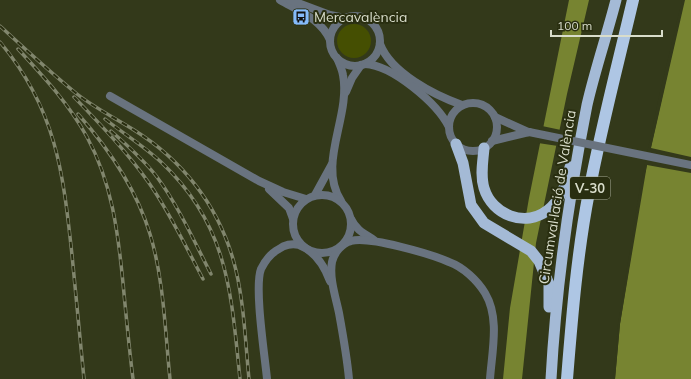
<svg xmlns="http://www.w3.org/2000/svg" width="691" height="379" viewBox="0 0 691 379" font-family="Mulish,sans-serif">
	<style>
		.green { fill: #454f02 }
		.water { fill: #778431 }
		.pier { fill: #33391a }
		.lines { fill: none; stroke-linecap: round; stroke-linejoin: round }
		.minor { stroke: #69737f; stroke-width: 8 }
		.tertiary { stroke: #69737f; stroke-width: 8 }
		.trunk { stroke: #a4bad6; stroke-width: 11 }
		.motorway { stroke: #aec6e4; stroke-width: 12 }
		.rail-casing { stroke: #81866d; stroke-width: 3.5 }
		.rail { stroke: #292e10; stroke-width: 2; stroke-dasharray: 6; stroke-linecap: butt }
		.tertiary-bridge { stroke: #69737f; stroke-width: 8 }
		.labels { text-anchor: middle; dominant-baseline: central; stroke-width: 4; stroke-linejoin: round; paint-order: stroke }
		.shield { fill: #292e10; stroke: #a4a893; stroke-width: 1 }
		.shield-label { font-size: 13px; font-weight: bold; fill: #d9ddcb }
		.poi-label { font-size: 14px; fill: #d9ddcb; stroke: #292e10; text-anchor: start }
		.street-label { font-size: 14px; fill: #d9ddcb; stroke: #292e10 }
	</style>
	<rect width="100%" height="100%" fill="#33391a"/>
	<circle class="green" cx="354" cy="41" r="17"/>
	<g class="water">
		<polygon points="569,0 589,0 567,94 536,243 522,379 503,379 510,308 529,198"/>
		<polygon points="684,0 691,0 691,379 615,379 620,324 642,187"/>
	</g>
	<g class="pier">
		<polygon points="682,0 685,0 651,148 691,157 691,173 647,165 620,324 615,379 613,379 618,324 640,187 659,96"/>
		<polygon points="542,126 561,130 558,146 538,143"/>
	</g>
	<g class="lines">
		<g class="minor">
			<path d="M337 58C339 63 342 69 343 75 351 117 317 163 341 201"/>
			<polyline points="346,92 352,78 361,65"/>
			<polyline points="110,96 259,181 283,192 306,199"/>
			<polyline points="269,189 289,208 293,219"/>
			<circle cx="322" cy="224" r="29"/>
			<polyline points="315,195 332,164"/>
			<path d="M351 219C356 230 365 234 374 240"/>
			<path d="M267 379C265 357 254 287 261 269 265 261 271 253 279 249 284 245 292 243 299 245 315 251 324 265 330 281"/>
			<path d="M349 379C347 357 343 335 339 313 336 298 329 278 332 262 334 253 342 243 351 241 369 236 431 254 449 262 463 267 477 280 485 293 500 318 492 351 490 379"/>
		</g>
		<g class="tertiary">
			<path d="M280 0C299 11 321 19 330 40"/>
			<polyline points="290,0 330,15 345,18"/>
			<circle cx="355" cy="41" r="25"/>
			<path d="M380 44C391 73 434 95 462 105"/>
			<path d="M365 64C392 65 437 103 449 127"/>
			<circle cx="473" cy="127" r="24"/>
			<polyline points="495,117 528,132"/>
			<polyline points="492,141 529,132"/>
		</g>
		<g class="trunk">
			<polyline points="456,144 463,163 471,205 484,223 531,251 539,261 549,284 549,307"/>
			<path d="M484 148C483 161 480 175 484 188 492 215 525 228 548 210 561 200 567 182 570 167"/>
			<path d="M551 379C556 287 569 196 587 105 595 70 607 35 616 0"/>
		</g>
		<path class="motorway" d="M567 379C572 317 577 254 589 192 601 128 618 64 633 0"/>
		<g class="rail-casing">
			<g id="rail">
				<path d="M0 26C25 49 51 73 77 94 95 108 115 118 134 130 182 160 217 204 233 259 244 297 245 339 249 379"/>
				<path d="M0 42C56 109 63 171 72 255 76 297 80 338 84 379"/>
				<path d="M18 49C44 77 69 104 87 137 112 183 118 232 123 283 126 315 129 347 133 379"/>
				<path d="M74 97C100 124 127 152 149 183 170 213 186 247 203 279"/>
				<path d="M78 114C109 149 136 188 150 234 164 280 165 331 170 379"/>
				<path d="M105 119C124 134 144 146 161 162 229 226 231 293 240 379"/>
				<path d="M111 131C127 145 144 160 157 177 179 207 194 241 211 274"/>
			</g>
		</g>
		<use href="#rail" class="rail"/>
		<polyline class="tertiary-bridge" points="529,132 691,165"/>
	</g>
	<defs>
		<g id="bus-square" transform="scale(0.9)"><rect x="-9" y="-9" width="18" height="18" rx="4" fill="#85bbfb" stroke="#292e10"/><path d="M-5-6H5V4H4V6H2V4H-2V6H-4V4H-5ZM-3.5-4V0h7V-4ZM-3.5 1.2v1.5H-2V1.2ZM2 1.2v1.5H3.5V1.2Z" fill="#111"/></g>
	</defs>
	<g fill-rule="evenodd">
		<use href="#bus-square" x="301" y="17"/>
	</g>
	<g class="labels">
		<rect class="shield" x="570" y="177" width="40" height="22" rx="3"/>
		<g class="shield-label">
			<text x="590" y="188">V-30</text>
		</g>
		<g class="poi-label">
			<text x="314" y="17">Mercavalència</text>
		</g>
		<g class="street-label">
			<text transform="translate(557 197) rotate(-81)">Circumval·lació de València</text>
		</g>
	</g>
	<path d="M551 30v6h111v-6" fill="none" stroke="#d9ddcb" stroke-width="2"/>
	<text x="557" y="30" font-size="12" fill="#d9ddcb" stroke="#292e10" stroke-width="3" paint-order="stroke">100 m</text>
</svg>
